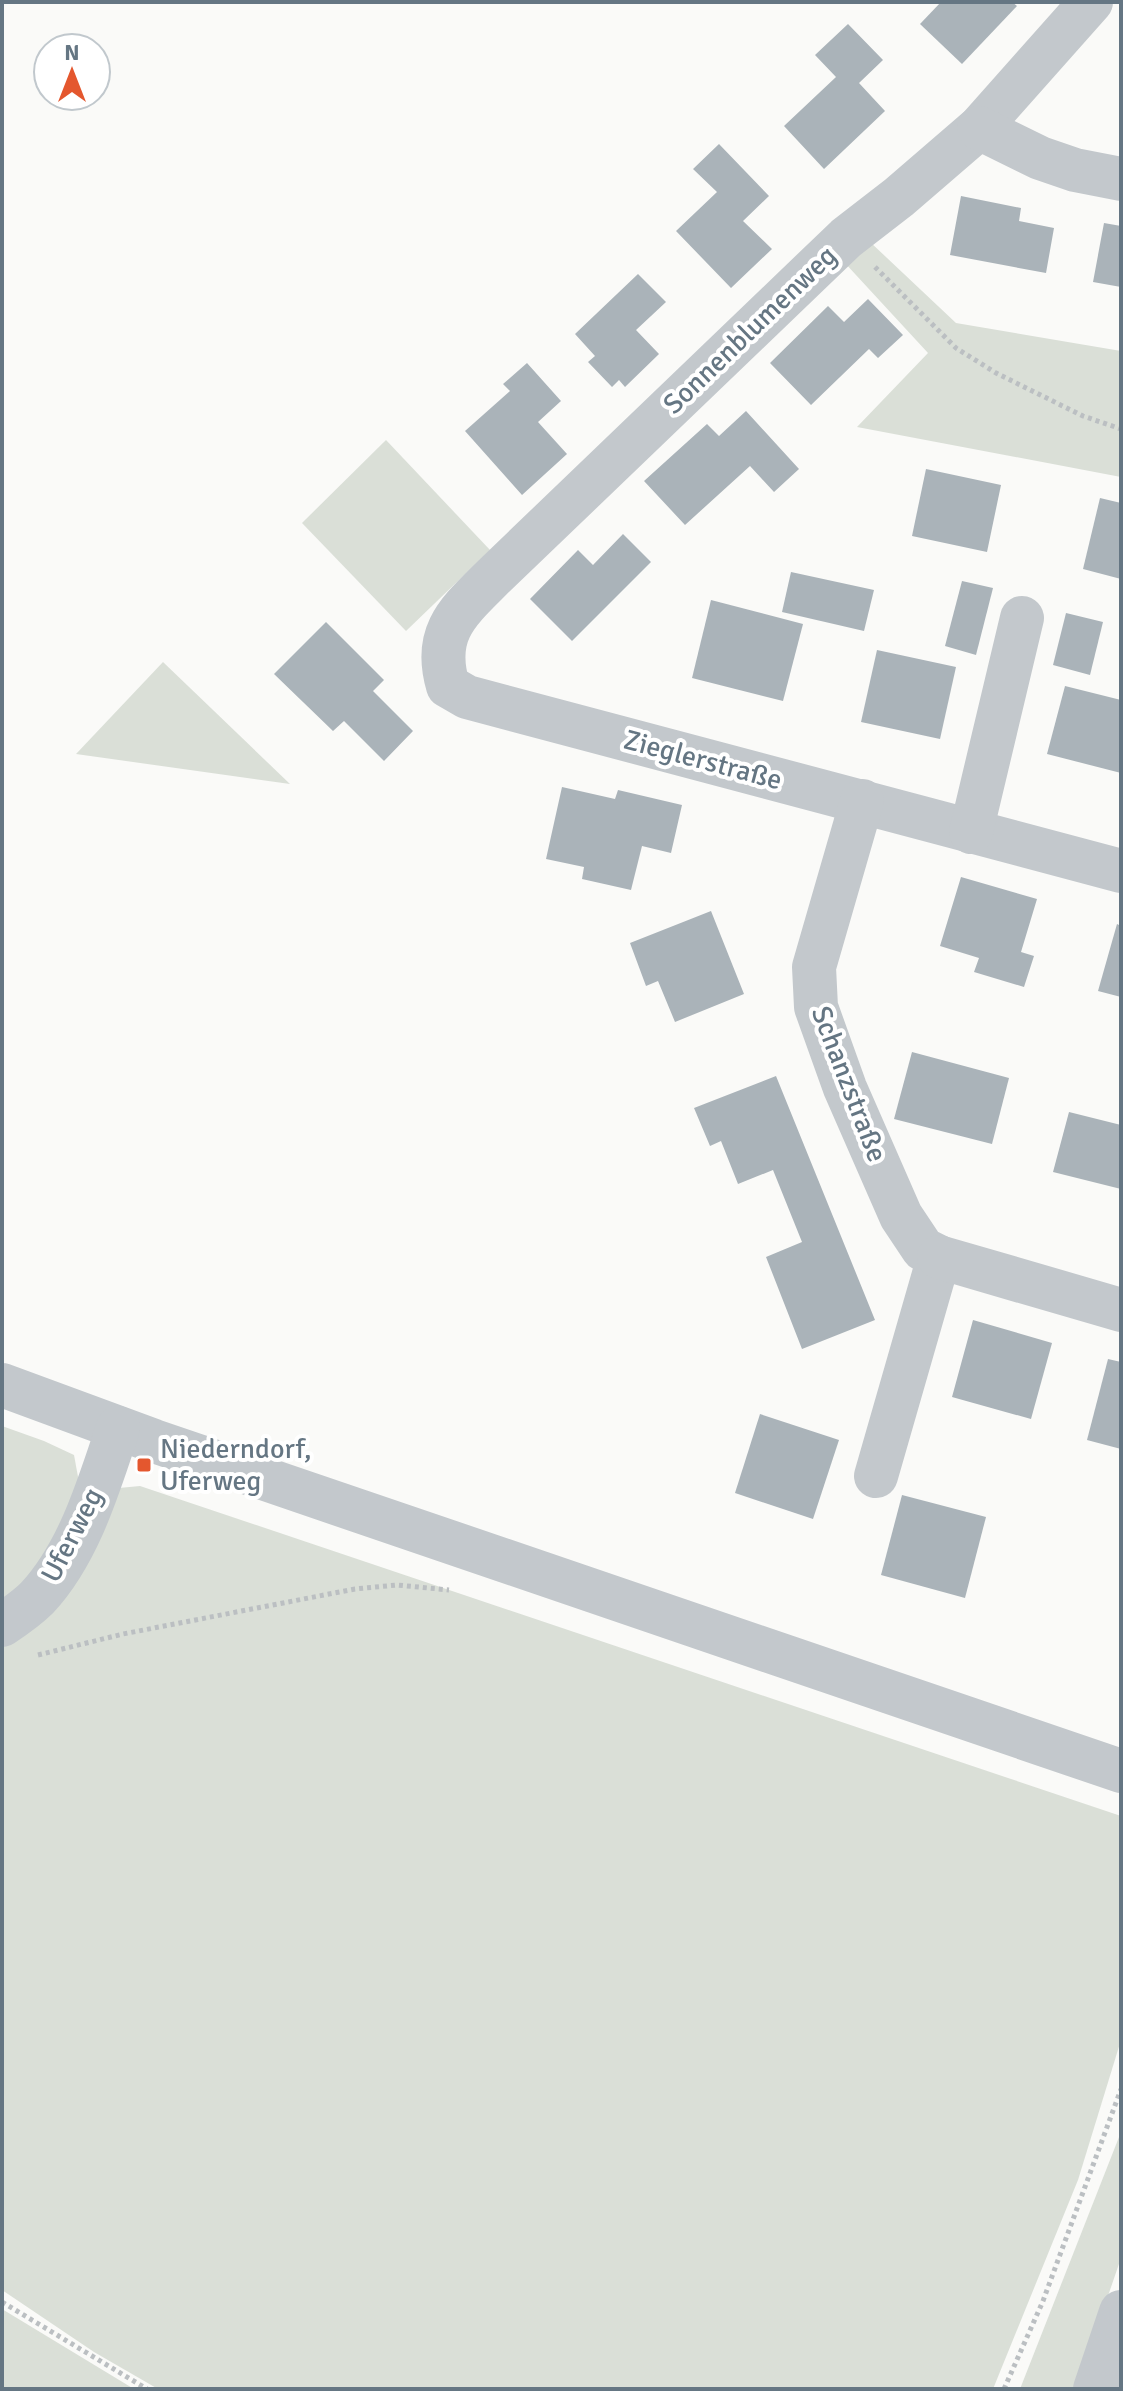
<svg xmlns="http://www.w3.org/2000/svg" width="1123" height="2391" viewBox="0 0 1123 2391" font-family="Signika,sans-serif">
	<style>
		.green { fill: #dadfd7 }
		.building { fill: #aab3b9 }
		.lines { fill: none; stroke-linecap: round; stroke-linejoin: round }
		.path { stroke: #bbbfc2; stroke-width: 5; stroke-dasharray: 4 4; stroke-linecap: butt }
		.minor { stroke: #c3c8cc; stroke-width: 44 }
		.poi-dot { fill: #e4572e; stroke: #fff; stroke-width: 3 }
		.labels { text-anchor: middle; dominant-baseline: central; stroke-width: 8; stroke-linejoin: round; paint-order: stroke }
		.street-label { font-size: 28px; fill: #657683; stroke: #fff }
		.poi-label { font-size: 28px; fill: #657683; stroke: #fff; text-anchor: start }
	</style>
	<rect width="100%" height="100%" fill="#fafaf8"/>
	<g class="green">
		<polygon points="869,241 956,323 1121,351 1121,477 857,427 928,353 844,262"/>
		<polygon points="386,440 490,550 406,631 302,523"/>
		<polygon points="163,662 290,784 76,754"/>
		<polygon points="2,1426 44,1441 74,1455 81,1493 65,1535 2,1611"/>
		<polygon points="140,1486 1121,1816 1121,2040 1078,2180 993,2389 158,2389 94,2352 2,2290 2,1638 119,1488"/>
		<polygon points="1121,2132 1121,2258 1076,2389 1020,2389"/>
		<polygon points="2,2309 134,2389 2,2389"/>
	</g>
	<g class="building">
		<polygon points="941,2 1012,2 1017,6 962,64 920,24"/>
		<polygon points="848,24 883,60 859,83 885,111 824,169 784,126 836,77 815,55"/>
		<polygon points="719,144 769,196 743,221 772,249 731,288 676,231 717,192 693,169"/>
		<polygon points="961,196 1021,208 1019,221 1054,228 1046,273 950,255"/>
		<polygon points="1104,223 1121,226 1121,287 1093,282"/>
		<polygon points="638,274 666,302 636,330 659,354 625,387 619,380 612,387 588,362 595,356 575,334"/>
		<polygon points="868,299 903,335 878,358 869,349 811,405 770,363 828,306 844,322"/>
		<polygon points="527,363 561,401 538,422 567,454 522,495 465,431 510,391 503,384"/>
		<polygon points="746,411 799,469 774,492 750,466 685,525 644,481 707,424 719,436"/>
		<polygon points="926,469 1001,485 987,552 912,536"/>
		<polygon points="1100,498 1121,503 1121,579 1083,569"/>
		<polygon points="623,534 651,562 572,641 530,599 578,550 593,565"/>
		<polygon points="791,572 874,590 864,631 782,612"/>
		<polygon points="962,581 993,588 976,655 945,646"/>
		<polygon points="711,600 803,624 783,701 692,678"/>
		<polygon points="1066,613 1103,622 1090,675 1053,665"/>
		<polygon points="326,622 384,680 373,691 413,731 384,761 344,721 333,731 274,674"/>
		<polygon points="877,650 956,667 940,739 861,722"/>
		<polygon points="1065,686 1121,700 1121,773 1047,754"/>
		<polygon points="562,787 615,799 618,790 682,805 671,853 642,846 631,890 582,879 584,867 546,859"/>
		<polygon points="961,877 1037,899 1021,952 1034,956 1024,987 974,972 979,958 940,946"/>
		<polygon points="711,911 744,994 675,1022 658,981 646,986 630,943"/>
		<polygon points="1117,924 1121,926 1121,997 1098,991"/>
		<polygon points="912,1052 1009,1078 992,1144 894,1119"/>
		<polygon points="776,1076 875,1320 802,1349 766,1257 802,1242 773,1170 738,1184 721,1141 710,1146 694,1108"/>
		<polygon points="1069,1112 1121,1125 1121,1189 1053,1172"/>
		<polygon points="973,1320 1052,1343 1031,1419 952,1397"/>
		<polygon points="1108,1359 1121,1362 1121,1449 1087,1440"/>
		<polygon points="760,1414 839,1440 813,1519 735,1493"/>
		<polygon points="902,1495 986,1517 965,1598 881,1575"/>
	</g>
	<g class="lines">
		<g class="path">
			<polyline points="875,267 956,348 996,373 1083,416 1121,429"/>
			<polyline points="38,1655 123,1634 355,1589 397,1585 449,1590"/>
			<polyline points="2,2302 147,2389"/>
			<polyline points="1004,2389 1043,2301 1121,2089"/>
		</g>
		<g class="minor">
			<path d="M1091 2 979 128 899 197 846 238 494 576C459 611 432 632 448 686L467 697 1121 871"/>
			<polyline points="979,128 1040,158 1075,170 1121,179"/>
			<polyline points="862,801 814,967 816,1007 845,1088 901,1216 923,1249 939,1257 876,1476"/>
			<polyline points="971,832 1022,618"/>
			<polyline points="939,1257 1121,1310"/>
			<polyline points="2,1385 154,1441 1121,1771"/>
			<path d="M2 1625C14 1617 27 1608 37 1598 79 1553 99 1485 118 1428"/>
			<polyline points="1095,2389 1121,2312"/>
		</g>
	</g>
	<rect class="poi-dot" x="136" y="1457" width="16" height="16" rx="4"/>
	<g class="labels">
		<g class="street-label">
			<text transform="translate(750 330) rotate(-44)">Sonnenblumenweg</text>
			<text transform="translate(703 760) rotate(15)">Zieglerstraße</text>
			<text transform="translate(849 1084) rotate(69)">Schanzstraße</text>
			<text transform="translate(72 1535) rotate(-63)">Uferweg</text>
		</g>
		<g class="poi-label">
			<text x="160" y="1449">Niederndorf,<tspan x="160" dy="32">Uferweg</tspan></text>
		</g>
	</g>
	<rect width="1123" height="2391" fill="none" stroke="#657683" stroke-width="8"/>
	<g transform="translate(72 72)"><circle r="38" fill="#ffffff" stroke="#c1c8cd" stroke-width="2"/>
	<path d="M0-6L14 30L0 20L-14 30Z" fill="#e4572e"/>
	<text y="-12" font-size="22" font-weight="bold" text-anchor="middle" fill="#657683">N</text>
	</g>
</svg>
